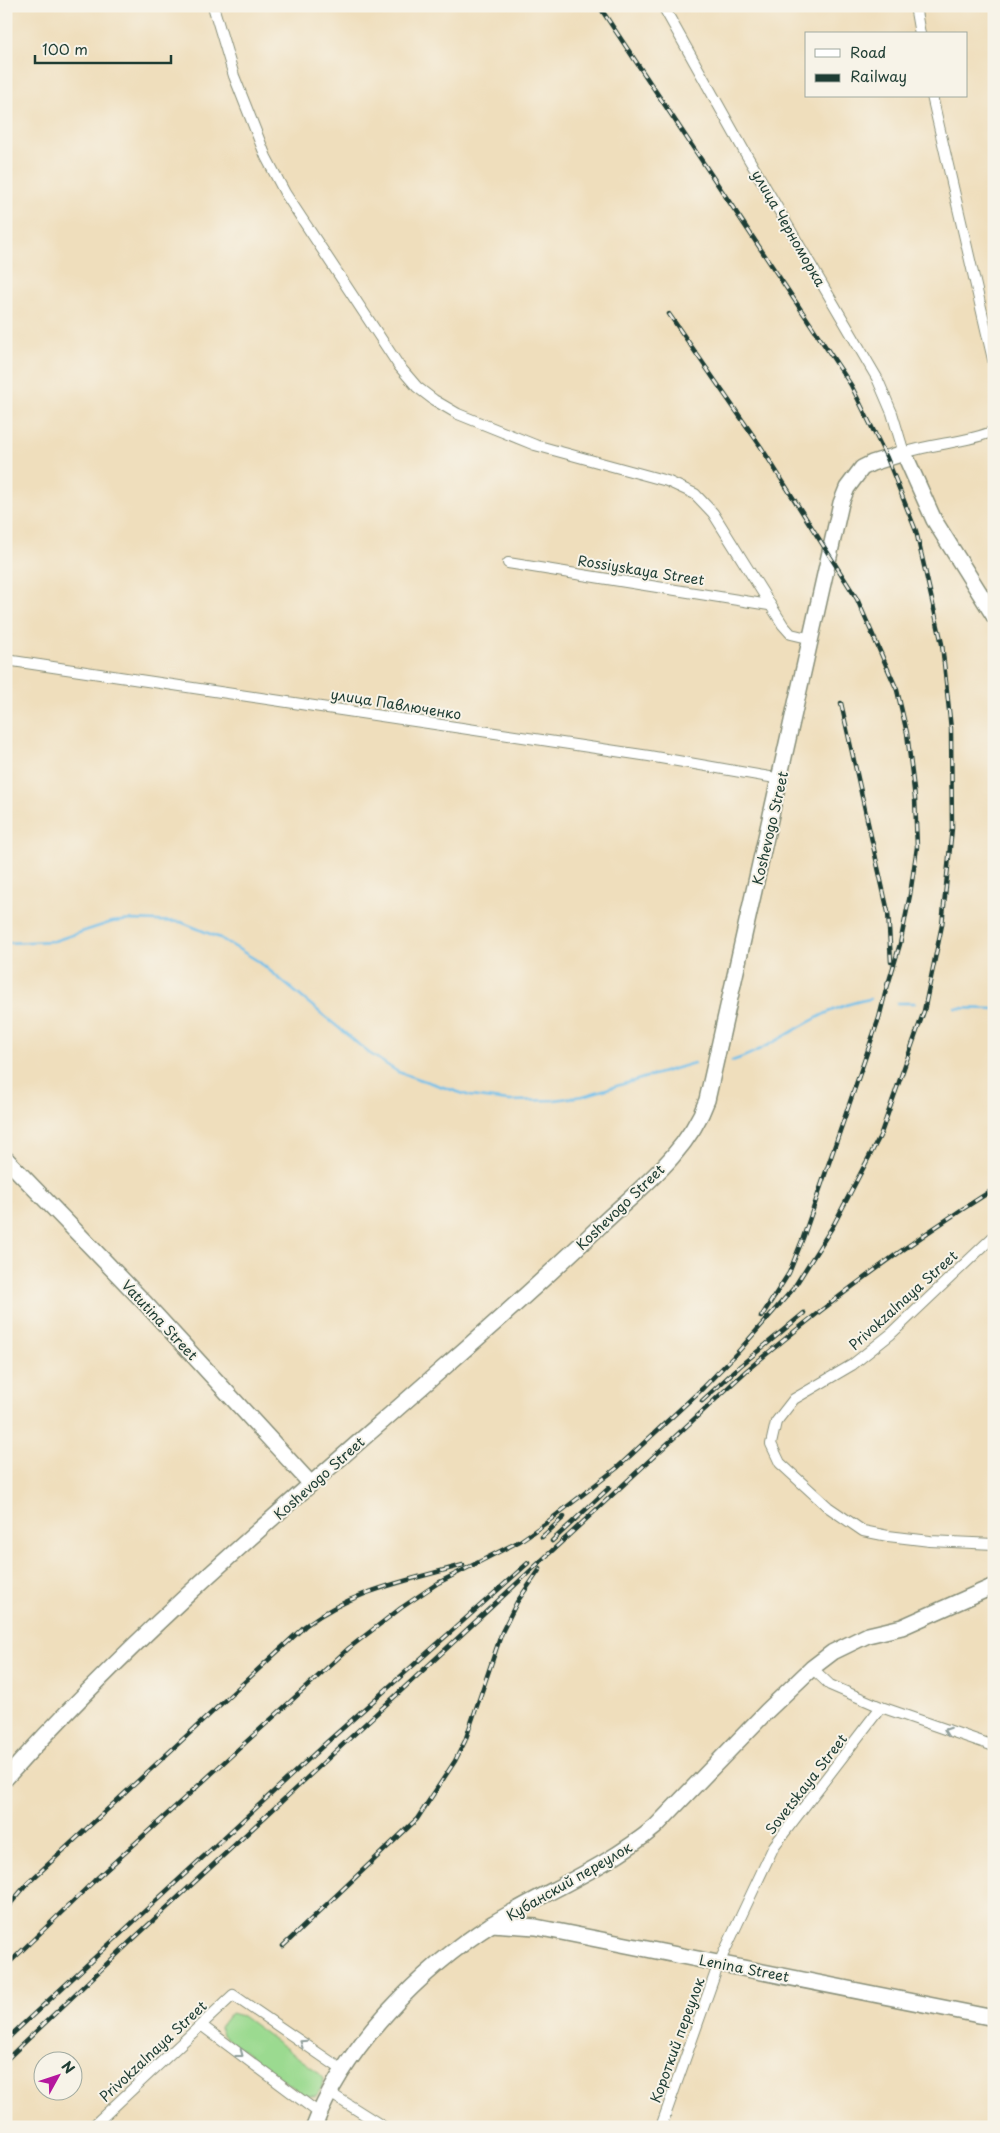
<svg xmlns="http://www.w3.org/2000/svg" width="1000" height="2133" viewBox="0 0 1000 2133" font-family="'Playpen Sans',sans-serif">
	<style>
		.green { fill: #9bda90; stroke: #5d8c62 }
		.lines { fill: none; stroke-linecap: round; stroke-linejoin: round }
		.stream { stroke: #70bfeb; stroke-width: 2.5 }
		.street-casing { stroke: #878e78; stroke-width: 12 }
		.secondary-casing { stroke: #878e78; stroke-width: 18 }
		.street { stroke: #fff; stroke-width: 10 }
		.secondary { stroke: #fff; stroke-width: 15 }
		.rail-casing { stroke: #1f3d34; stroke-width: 4.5 }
		.rail { stroke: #f7f3e8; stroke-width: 2.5; stroke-dasharray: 8; stroke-linecap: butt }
		.oneway { stroke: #8f9e9a }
		.labels { text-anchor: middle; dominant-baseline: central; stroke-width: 4; stroke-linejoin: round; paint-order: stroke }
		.street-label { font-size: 14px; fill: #1f3d34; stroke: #f7f3e8 }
	</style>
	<rect width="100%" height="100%" fill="#f7f3e8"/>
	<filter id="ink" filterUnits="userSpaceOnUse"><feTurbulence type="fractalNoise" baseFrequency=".02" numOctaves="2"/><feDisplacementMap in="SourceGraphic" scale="10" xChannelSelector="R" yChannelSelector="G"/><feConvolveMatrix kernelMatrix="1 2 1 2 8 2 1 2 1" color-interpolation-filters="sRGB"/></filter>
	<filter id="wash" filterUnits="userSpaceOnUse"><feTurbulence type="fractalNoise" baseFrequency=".0096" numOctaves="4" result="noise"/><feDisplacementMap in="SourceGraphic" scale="20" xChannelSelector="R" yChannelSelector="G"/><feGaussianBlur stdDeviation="1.12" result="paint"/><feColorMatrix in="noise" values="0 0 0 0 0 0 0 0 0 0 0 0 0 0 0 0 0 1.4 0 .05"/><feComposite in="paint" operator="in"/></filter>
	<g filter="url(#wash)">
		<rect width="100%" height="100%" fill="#efdebc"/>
		<polygon class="green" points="231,2013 242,2016 318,2072 323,2079 322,2087 316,2096 305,2096 222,2035 220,2027"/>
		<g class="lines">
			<g class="stream">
				<polyline points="6,943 54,941 112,922 132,920 181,922 220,938 258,961 369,1053 398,1072 470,1096 509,1101 555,1100 583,1096 694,1063"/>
				<polyline points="897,1003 915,1003"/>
				<polyline points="955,1008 994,1009"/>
				<path d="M732 1061C781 1045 819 1007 870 999"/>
			</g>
		</g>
	</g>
	<g filter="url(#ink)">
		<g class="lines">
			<g class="street-casing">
				<g id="street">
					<polyline points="213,6 234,76 266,157 285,193 399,366 417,387 434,400 458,414 535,445 667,481 695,494 713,513 783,625 791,634 812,639"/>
					<path d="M663 6 743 149 877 378 892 413 904 453C933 443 966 443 994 431"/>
					<polyline points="915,6 920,34"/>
					<polyline points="932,96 994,364"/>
					<polyline points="508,563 769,605"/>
					<polyline points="6,660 649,756 781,779"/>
					<polyline points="994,1236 891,1334 852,1365 794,1399 776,1422 771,1444 780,1463 828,1507 863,1531 888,1536 930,1541 994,1544"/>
					<polyline points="812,1668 830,1685 881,1707 994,1746"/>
					<polyline points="201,2025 319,2113"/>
					<polyline points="330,2093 384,2127"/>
					<polyline points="92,2127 233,1995 344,2071"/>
					<polyline points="661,2127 719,1963 774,1846 881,1707"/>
				</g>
			</g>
			<g class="secondary-casing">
				<g id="secondary">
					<polyline points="6,1159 145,1303 311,1484"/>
					<path d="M6 1778C138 1630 291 1502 440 1371 494 1324 548 1276 600 1226 640 1188 688 1153 707 1100L841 503 847 488 862 468 872 463 904 453 934 520 994 616"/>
					<polyline points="492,1924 536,1927 994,2018"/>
					<path d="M314 2127C344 2047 421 1969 492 1924 546 1891 606 1868 655 1827L767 1711 812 1668 833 1652 868 1635 902 1627 994 1586"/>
				</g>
			</g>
			<use href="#street" class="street"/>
			<use href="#secondary" class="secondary"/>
			<g class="rail-casing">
				<g id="rail">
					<polyline points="669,314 761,447 857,599 897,690 907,733 915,798 917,847 910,895 900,944 887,988"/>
					<polyline points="841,703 888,912 891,962"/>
					<polyline points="761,1317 789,1273 803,1238 879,1018 888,982"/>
					<polyline points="702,1401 740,1366 804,1313"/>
					<polyline points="542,1537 564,1517"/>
					<polyline points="552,1541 609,1488"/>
					<path d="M6 1909 27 1884 305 1626C354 1590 406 1581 463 1565"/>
					<polyline points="283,1946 417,1819 455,1761 465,1741 502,1632 517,1602 540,1569"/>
					<polyline points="6,1966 94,1881 349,1648 401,1608 438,1583 520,1541 546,1523 617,1468 703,1388 737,1353 793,1289 833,1226 880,1136 924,1011 942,925 952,828 951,729 942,644 916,531 887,458 851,385 599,6"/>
					<polyline points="6,2040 326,1743 528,1563"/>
					<path d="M6 2060 131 1941 746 1371C825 1305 906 1244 994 1189"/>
				</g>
			</g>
			<use href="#rail" class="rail"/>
		</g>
		<defs><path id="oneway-chevron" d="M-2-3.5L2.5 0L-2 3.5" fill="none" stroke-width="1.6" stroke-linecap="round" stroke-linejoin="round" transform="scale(1.25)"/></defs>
		<g class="oneway">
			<use href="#oneway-chevron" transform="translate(947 1731) rotate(-160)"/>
			<use href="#oneway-chevron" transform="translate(303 2043) rotate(-146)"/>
			<use href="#oneway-chevron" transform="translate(240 2054) rotate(37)"/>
		</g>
	</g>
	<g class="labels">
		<g class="street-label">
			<text transform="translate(789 228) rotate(60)">улица Черноморка</text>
			<text transform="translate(641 570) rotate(9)">Rossiyskaya Street</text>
			<text transform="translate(396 704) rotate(9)">улица Павлюченко</text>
			<text transform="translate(770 828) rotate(-77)">Koshevogo Street</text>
			<text transform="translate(620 1207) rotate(-44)">Koshevogo Street</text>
			<text transform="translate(903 1300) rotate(-42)">Privokzalnaya Street</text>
			<text transform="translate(160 1320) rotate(47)">Vatutina Street</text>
			<text transform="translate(319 1478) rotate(-42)">Koshevogo Street</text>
			<text transform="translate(806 1784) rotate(-52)">Sovetskaya Street</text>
			<text transform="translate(569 1881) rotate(-30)">Кубанский переулок</text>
			<text transform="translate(744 1968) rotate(11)">Lenina Street</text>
			<text transform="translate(677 2040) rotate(-70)">Короткий переулок</text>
			<text transform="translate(153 2051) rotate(-43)">Privokzalnaya Street</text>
		</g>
	</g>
	<rect width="1000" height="2133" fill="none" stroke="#f7f3e8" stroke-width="25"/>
	<rect x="805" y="32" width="162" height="65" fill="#f7f3e8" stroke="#a1aaa0"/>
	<rect x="815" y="49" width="25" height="8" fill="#ffffff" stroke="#a1aaa0"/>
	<text x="850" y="58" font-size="15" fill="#1f3d34">Road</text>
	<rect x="815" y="74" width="25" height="8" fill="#1f3d34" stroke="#a1aaa0"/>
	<text x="850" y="82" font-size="15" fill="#1f3d34">Railway</text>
	<g transform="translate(58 2076) rotate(50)"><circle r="24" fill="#f7f3e8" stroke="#a1aaa0"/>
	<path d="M0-4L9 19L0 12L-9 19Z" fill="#b5179e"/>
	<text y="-8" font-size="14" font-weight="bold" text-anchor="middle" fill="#1f3d34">N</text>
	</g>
	<path d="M35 55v8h136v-8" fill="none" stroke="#1f3d34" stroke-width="2.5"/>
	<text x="42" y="55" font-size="15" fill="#1f3d34" stroke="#f7f3e8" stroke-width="4" paint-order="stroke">100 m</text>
</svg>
